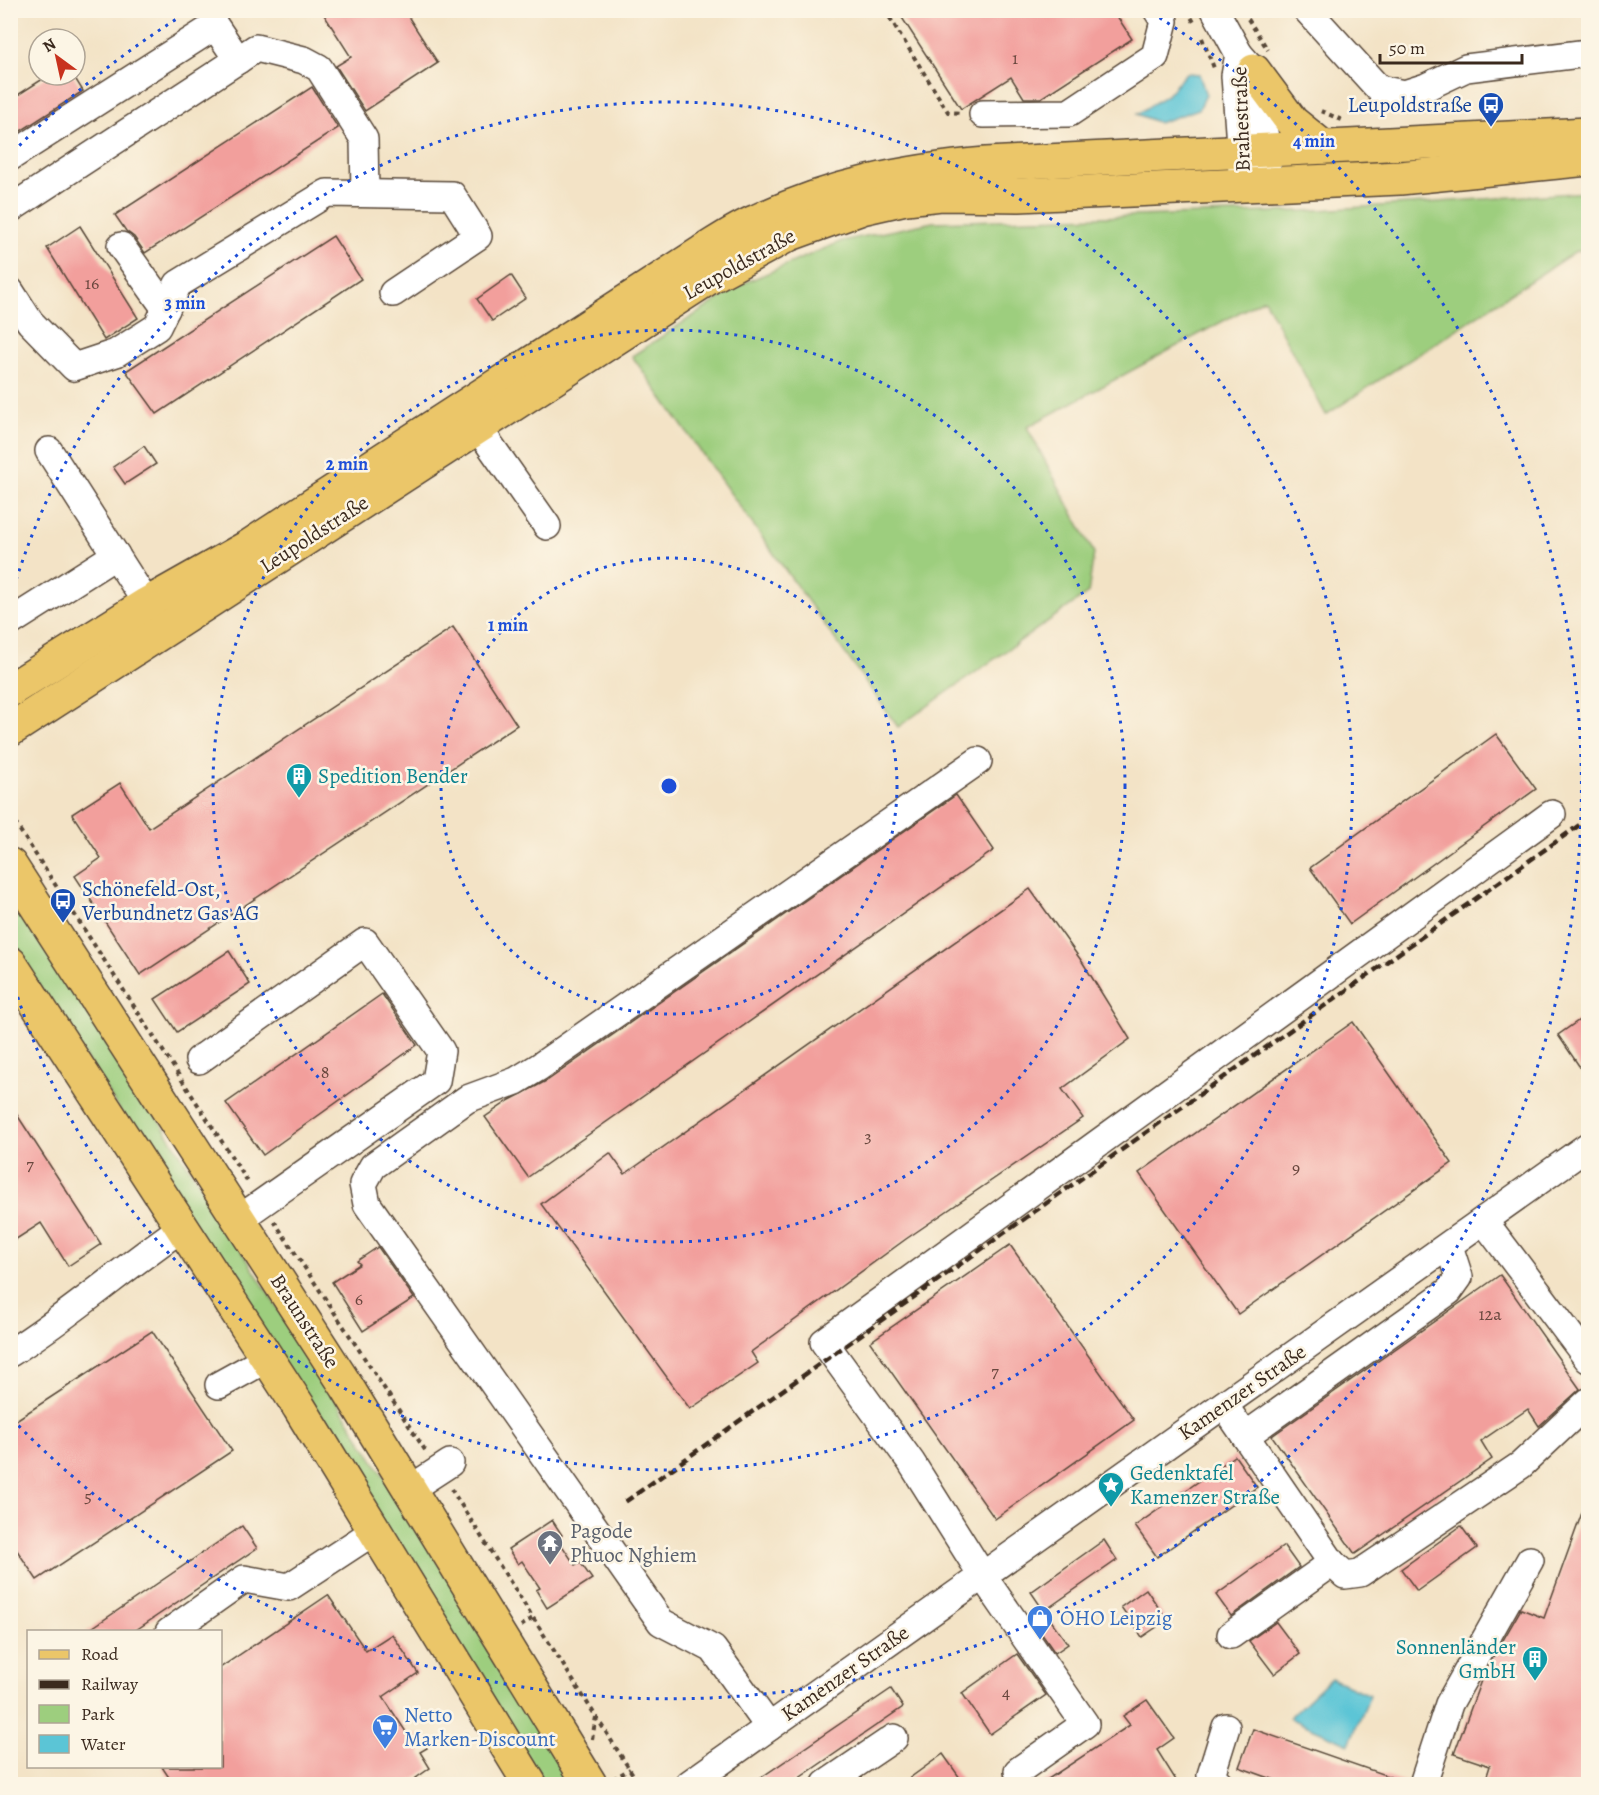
<svg xmlns="http://www.w3.org/2000/svg" width="1599" height="1795" viewBox="0 0 1599 1795" font-family="Alegreya,serif">
	<style>
		.green { fill: #9dce7e; stroke: #6c7c4e; stroke-width: 1.5 }
		.water { fill: #5bc5d6; stroke: #4b787a; stroke-width: 1.5 }
		.building { fill: #f29f9c }
		.lines { fill: none; stroke-linecap: round; stroke-linejoin: round }
		.minor-casing { stroke: #574637; stroke-width: 30 }
		.major-casing { stroke: #574637; stroke-width: 36 }
		.path { stroke: #574637; stroke-width: 4; stroke-dasharray: 4.5 4.5; stroke-linecap: butt }
		.minor { stroke: #fff; stroke-width: 27 }
		.major { stroke: #ebc669; stroke-width: 33 }
		.rail { stroke: #3b2a1e; stroke-width: 4.5; stroke-dasharray: 9 4.5; stroke-linecap: butt }
		.ring { fill: none; stroke: #1d4ed8; stroke-width: 3; stroke-dasharray: 3 6 }
		.labels { text-anchor: middle; dominant-baseline: central; stroke-width: 5; stroke-linejoin: round; paint-order: stroke }
		.number-label { font-size: 18px; fill: #69473e }
		.transit-label { font-size: 21px; fill: #164399; stroke: #fcf5e5; text-anchor: end }
		.street-label { font-size: 21px; fill: #3b2a1e; stroke: #fcf5e5 }
		.culture-label { font-size: 21px; fill: #0d838f; stroke: #fcf5e5; text-anchor: start }
		.worship-label { font-size: 21px; fill: #5b616d; stroke: #fcf5e5; text-anchor: start }
		.shop-label { font-size: 21px; fill: #366cbe; stroke: #fcf5e5; text-anchor: start }
		.centre { fill: #1d4ed8; stroke: #fcf5e5; stroke-width: 3 }
		.ring-label { font-size: 18px; text-anchor: middle; font-weight: bold; fill: #1d4ed8; stroke: #fcf5e5; stroke-width: 5; stroke-linejoin: round; paint-order: stroke }
	</style>
	<rect width="100%" height="100%" fill="#fcf5e5"/>
	<filter id="ink" filterUnits="userSpaceOnUse"><feTurbulence type="fractalNoise" baseFrequency=".0167" numOctaves="2"/><feDisplacementMap in="SourceGraphic" scale="12" xChannelSelector="R" yChannelSelector="G"/><feConvolveMatrix kernelMatrix="1 2 1 2 8 2 1 2 1" color-interpolation-filters="sRGB"/></filter>
	<filter id="wash" filterUnits="userSpaceOnUse"><feTurbulence type="fractalNoise" baseFrequency=".008" numOctaves="4" result="noise"/><feDisplacementMap in="SourceGraphic" scale="24" xChannelSelector="R" yChannelSelector="G"/><feGaussianBlur stdDeviation="1.35" result="paint"/><feColorMatrix in="noise" values="0 0 0 0 0 0 0 0 0 0 0 0 0 0 0 0 0 1.4 0 .05"/><feComposite in="paint" operator="in"/></filter>
	<g filter="url(#wash)">
		<rect width="100%" height="100%" fill="#f3e3c6"/>
		<g class="green">
			<polygon points="1588,192 1588,250 1576,251 1326,415 1264,299 1027,427 1094,553 1088,593 898,727 632,356 742,284 842,241 933,222 1304,211"/>
			<polygon points="10,884 578,1784 542,1784 192,1222 11,943"/>
		</g>
		<g class="water">
			<polygon points="1186,73 1199,74 1206,95 1199,109 1159,123 1137,114 1167,95"/>
			<polygon points="1331,1678 1370,1695 1349,1744 1289,1718"/>
		</g>
		<g id="blocks">
			<g class="building">
				<polygon points="321,10 404,10 438,63 365,111 336,66 351,57"/>
				<polygon points="897,10 1113,10 1132,39 1041,98 1024,98 1011,77 961,109"/>
				<polygon points="49,75 73,75 83,91 10,138 10,100"/>
				<polygon points="312,87 338,128 145,253 134,237 126,231 115,215"/>
				<polygon points="80,226 138,318 104,340 47,248"/>
				<polygon points="333,236 361,279 157,414 126,371"/>
				<polygon points="511,275 526,298 492,321 477,299"/>
				<polygon points="144,446 156,464 125,484 113,467"/>
				<polygon points="453,627 517,725 140,975 75,876 101,858 72,814 120,783 149,828"/>
				<polygon points="1496,734 1536,789 1350,924 1310,868"/>
				<polygon points="956,795 994,850 528,1177 485,1117 510,1100 548,1080"/>
				<polygon points="1030,889 1083,963 1130,1039 1062,1089 1083,1118 906,1239 751,1352 758,1363 690,1409 541,1204 610,1153 625,1174"/>
				<polygon points="229,951 250,984 177,1032 155,999"/>
				<polygon points="382,994 417,1045 263,1155 226,1103"/>
				<polygon points="1588,1014 1588,1079 1558,1035"/>
				<polygon points="1353,1022 1452,1163 1238,1314 1139,1173"/>
				<polygon points="10,1104 101,1244 68,1266 41,1223 10,1243"/>
				<polygon points="1010,1245 1134,1420 995,1519 870,1342"/>
				<polygon points="378,1247 414,1298 363,1331 332,1282 360,1264 357,1261"/>
				<polygon points="1500,1275 1580,1389 1539,1426 1528,1409 1481,1441 1492,1459 1355,1554 1272,1436"/>
				<polygon points="152,1331 232,1451 37,1580 10,1540 10,1424"/>
				<polygon points="1235,1456 1257,1487 1157,1557 1135,1526"/>
				<polygon points="1587,1499 1588,1785 1484,1785 1490,1766 1454,1754 1483,1675 1521,1609 1544,1618"/>
				<polygon points="552,1520 562,1535 557,1538 575,1565 580,1562 592,1579 547,1608 536,1590 540,1588 522,1561 518,1564 508,1549"/>
				<polygon points="242,1526 257,1548 133,1632 86,1632"/>
				<polygon points="1461,1526 1477,1548 1417,1591 1401,1569"/>
				<polygon points="1104,1540 1117,1560 1044,1611 1031,1592"/>
				<polygon points="1284,1546 1299,1567 1231,1616 1216,1595"/>
				<polygon points="1146,1589 1167,1620 1142,1637 1121,1607"/>
				<polygon points="328,1595 366,1651 392,1634 418,1673 383,1697 410,1738 417,1734 427,1748 420,1752 430,1768 406,1785 174,1785 162,1767 220,1767 220,1668"/>
				<polygon points="1047,1615 1068,1644 1055,1653 1035,1624"/>
				<polygon points="1276,1622 1300,1654 1274,1674 1249,1641"/>
				<polygon points="1017,1654 1046,1695 990,1734 962,1693"/>
				<polygon points="891,1689 903,1707 789,1785 750,1785"/>
				<polygon points="1147,1700 1174,1738 1157,1750 1179,1785 1039,1785 1130,1725 1123,1716"/>
				<polygon points="1253,1729 1405,1782 1405,1785 1289,1785 1239,1767"/>
				<polygon points="943,1754 965,1785 900,1785"/>
			</g>
		</g>
	</g>
	<g filter="url(#ink)">
		<use href="#blocks" fill-opacity="0" stroke="#574637" stroke-width="1.5"/>
		<g class="lines">
			<g class="minor-casing">
				<g id="minor">
					<polyline points="1215,10 1239,54 1254,71 1265,138 1268,182"/>
					<polyline points="1307,10 1379,89 1404,94 1426,87 1466,68 1588,53"/>
					<polyline points="1239,54 1235,76 1242,172"/>
					<polyline points="238,60 256,48 304,60 319,68 364,139 365,193"/>
					<polyline points="983,114 1069,113 1155,56 1164,21 1157,10"/>
					<polyline points="10,157 215,26 238,60 10,209"/>
					<polyline points="121,246 166,309"/>
					<polyline points="10,291 30,322 74,367 116,353 157,327 178,284 327,193 452,195 478,236 393,293"/>
					<polyline points="478,428 547,526"/>
					<polyline points="49,451 147,604"/>
					<polyline points="12,621 116,555"/>
					<polyline points="199,1060 365,942 441,1051 436,1081 239,1219"/>
					<polyline points="1484,1221 1588,1359"/>
					<path d="M10 1353C71 1315 124 1267 183 1227"/>
					<polyline points="219,1385 268,1358"/>
					<polyline points="1224,1405 1332,1563 1231,1635"/>
					<polyline points="1245,1436 1449,1291 1459,1277 1449,1246"/>
					<polyline points="410,1489 450,1463"/>
					<polyline points="1332,1563 1345,1575 1360,1573 1521,1465 1588,1402"/>
					<polyline points="169,1632 244,1579 289,1587 376,1530"/>
					<polyline points="769,1727 713,1649 661,1622 367,1204 363,1184 373,1166 467,1099 516,1081 539,1067 978,761"/>
					<polyline points="1018,1771 1085,1724 982,1575 911,1462 824,1342 1552,814"/>
					<polyline points="689,1784 1588,1146"/>
					<polyline points="826,1784 894,1738"/>
					<polyline points="1220,1784 1211,1775 1226,1727"/>
					<polyline points="1423,1784 1449,1704 1530,1560"/>
				</g>
			</g>
			<g class="major-casing">
				<g id="major">
					<polyline points="1254,71 1292,122 1323,147"/>
					<path d="M10 690 147 604 248 547 701 253C719 242 737 229 757 221 830 186 906 171 986 164L1588 134"/>
					<polyline points="10,730 710,277 790,234 862,208 906,198 941,194 1019,195 1400,178 1588,159"/>
					<polyline points="10,865 347,1387 590,1784"/>
					<polyline points="10,963 299,1407 530,1784"/>
				</g>
			</g>
			<g class="path">
				<polyline points="885,10 948,112 963,113"/>
				<polyline points="1187,10 1195,24"/>
				<polyline points="1248,19 1268,50"/>
				<polyline points="1202,38 1214,68"/>
				<polyline points="1321,111 1342,120"/>
				<polyline points="10,815 250,1185"/>
				<polyline points="274,1221 427,1453"/>
				<polyline points="451,1489 639,1784"/>
				<polyline points="521,1626 533,1618"/>
				<polyline points="592,1739 596,1717"/>
				<polyline points="613,1779 630,1769"/>
			</g>
			<use href="#minor" class="minor"/>
			<use href="#major" class="major"/>
			<polyline class="rail" points="625,1502 1588,819"/>
		</g>
	</g>
	<g class="ring">
		<circle cx="669" cy="786" r="228"/>
		<circle cx="669" cy="786" r="456"/>
		<path d="M11 597A684 684 0 1 1 11 975"/>
		<path d="M13 152A912 912 0 0 1 186 13M1152 13A912 912 0 1 1 13 1420"/>
	</g>
	<defs>
		<g id="bus-pin" transform="scale(1.35)"><path d="M0 17L-7.5 6A9.5 9.5 0 1 1 7.5 6Z" fill="#1a4fb4" stroke="#fcf5e5"/><path d="M-5-6H5V4H4V6H2V4H-2V6H-4V4H-5ZM-3.5-4V0h7V-4ZM-3.5 1.2v1.5H-2V1.2ZM2 1.2v1.5H3.5V1.2Z" fill="#fff"/></g>
		<g id="building-pin" transform="scale(1.35)"><path d="M0 17L-7.5 6A9.5 9.5 0 1 1 7.5 6Z" fill="#0f9aa8" stroke="#fcf5e5"/><path d="M-4-6H4V6H1V3H-1V6H-4ZM-2.5-4.3h1.7v1.8h-1.7ZM.8-4.3h1.7v1.8H.8ZM-2.5-1h1.7V.8h-1.7ZM.8-1h1.7V.8H.8Z" fill="#fff"/></g>
		<g id="sight-pin" transform="scale(1.35)"><path d="M0 17L-7.5 6A9.5 9.5 0 1 1 7.5 6Z" fill="#0f9aa8" stroke="#fcf5e5"/><path d="M0-6L1.8-2.2L6-1.7L2.9 1.2L3.7 5.4L0 3.3L-3.7 5.4L-2.9 1.2L-6-1.7L-1.8-2.2Z" fill="#fff"/></g>
		<g id="temple-pin" transform="scale(1.35)"><path d="M0 17L-7.5 6A9.5 9.5 0 1 1 7.5 6Z" fill="#6b7280" stroke="#fcf5e5"/><path d="M0-6L5-2H3V0L6.5 2.5H4V6H1.5V3h-3V6H-4V2.5H-6.5L-3 0V-2H-5Z" fill="#fff"/></g>
		<g id="shop-pin" transform="scale(1.35)"><path d="M0 17L-7.5 6A9.5 9.5 0 1 1 7.5 6Z" fill="#3f7fe0" stroke="#fcf5e5"/><path d="M-5-2.5h2.3a2.7 3.5 0 0 1 5.4 0H5L5.5 6h-11ZM-1.5-2.5h3a1.5 2.3 0 0 0-3 0Z" fill="#fff"/></g>
		<g id="supermarket-pin" transform="scale(1.35)"><path d="M0 17L-7.5 6A9.5 9.5 0 1 1 7.5 6Z" fill="#3f7fe0" stroke="#fcf5e5"/><path d="M-6-5.5h2.5l.6 2H6L4.5 2H-2.5L-4.4-4H-6ZM-1.5 3.2a1.3 1.3 0 1 0 .1 0ZM3 3.2a1.3 1.3 0 1 0 .1 0Z" fill="#fff"/></g>
	</defs>
	<g fill-rule="evenodd">
		<use href="#bus-pin" x="1491" y="105"/>
		<use href="#building-pin" x="299" y="776"/>
		<use href="#bus-pin" x="63" y="901"/>
		<use href="#sight-pin" x="1111" y="1485"/>
		<use href="#temple-pin" x="550" y="1543"/>
		<use href="#shop-pin" x="1040" y="1618"/>
		<use href="#building-pin" x="1535" y="1659"/>
		<use href="#supermarket-pin" x="385" y="1727"/>
	</g>
	<g class="labels">
		<g class="number-label">
			<text x="1015" y="58">1</text>
			<text x="92" y="283">16</text>
			<text x="325" y="1072">8</text>
			<text x="868" y="1136">3</text>
			<text x="30" y="1164">7</text>
			<text x="1296" y="1168">9</text>
			<text x="359" y="1299">6</text>
			<text x="1490" y="1314">12a</text>
			<text x="995" y="1371">7</text>
			<text x="88" y="1496">5</text>
			<text x="1006" y="1692">4</text>
		</g>
		<g class="transit-label">
			<text x="1472" y="105">Leupoldstraße</text>
			<text x="82" y="889" text-anchor="start">Schönefeld-Ost,<tspan x="82" dy="24">Verbundnetz Gas AG</tspan></text>
		</g>
		<g class="street-label">
			<text transform="translate(1241 119) rotate(-92)">Brahestraße</text>
			<text transform="translate(739 264) rotate(-29)">Leupoldstraße</text>
			<text transform="translate(314 534) rotate(-33)">Leupoldstraße</text>
			<text transform="translate(305 1321) rotate(57)">Braunstraße</text>
			<text transform="translate(1242 1392) rotate(-35)">Kamenzer Straße</text>
			<text transform="translate(845 1673) rotate(-35)">Kamenzer Straße</text>
		</g>
		<g class="culture-label">
			<text x="318" y="776">Spedition Bender</text>
			<text x="1130" y="1473">Gedenktafel<tspan x="1130" dy="24">Kamenzer Straße</tspan></text>
			<text x="1516" y="1647" text-anchor="end">Sonnenländer<tspan x="1516" dy="24">GmbH</tspan></text>
		</g>
		<g class="worship-label">
			<text x="570" y="1531">Pagode<tspan x="570" dy="24">Phuoc Nghiem</tspan></text>
		</g>
		<g class="shop-label">
			<text x="1060" y="1618">OHO Leipzig</text>
			<text x="404" y="1715">Netto<tspan x="404" dy="24">Marken-Discount</tspan></text>
		</g>
	</g>
	<circle cx="669" cy="786" r="9" class="centre"/>
	<g class="ring-label">
		<text x="1314" y="147">4 min</text>
		<text x="185" y="309">3 min</text>
		<text x="347" y="470">2 min</text>
		<text x="508" y="631">1 min</text>
	</g>
	<rect width="1599" height="1795" fill="none" stroke="#fcf5e5" stroke-width="36"/>
	<rect x="27" y="1630" width="195" height="138" fill="#fcf5e5" stroke="#afa495" stroke-width="1.5"/>
	<rect x="39" y="1650" width="30" height="9" fill="#ebc669" stroke="#afa495" stroke-width="1.5"/>
	<text x="81" y="1660" font-size="18" fill="#3b2a1e">Road</text>
	<rect x="39" y="1680" width="30" height="9" fill="#3b2a1e" stroke="#afa495" stroke-width="1.5"/>
	<text x="81" y="1690" font-size="18" fill="#3b2a1e">Railway</text>
	<rect x="39" y="1705" width="30" height="18" fill="#9dce7e" stroke="#afa495" stroke-width="1.5"/>
	<text x="81" y="1720" font-size="18" fill="#3b2a1e">Park</text>
	<rect x="39" y="1735" width="30" height="18" fill="#5bc5d6" stroke="#afa495" stroke-width="1.5"/>
	<text x="81" y="1750" font-size="18" fill="#3b2a1e">Water</text>
	<g transform="translate(57 57) rotate(327)"><circle r="28" fill="#fcf5e5" stroke="#afa495" stroke-width="1.5"/>
	<path d="M0-4.5L10 22L0 15L-10 22Z" fill="#c8321e"/>
	<text y="-9" font-size="16" font-weight="bold" text-anchor="middle" fill="#3b2a1e">N</text>
	</g>
	<path d="M1380 54v9h142v-9" fill="none" stroke="#3b2a1e" stroke-width="3"/>
	<text x="1389" y="54" font-size="18" fill="#3b2a1e" stroke="#fcf5e5" stroke-width="4.5" paint-order="stroke">50 m</text>
</svg>
